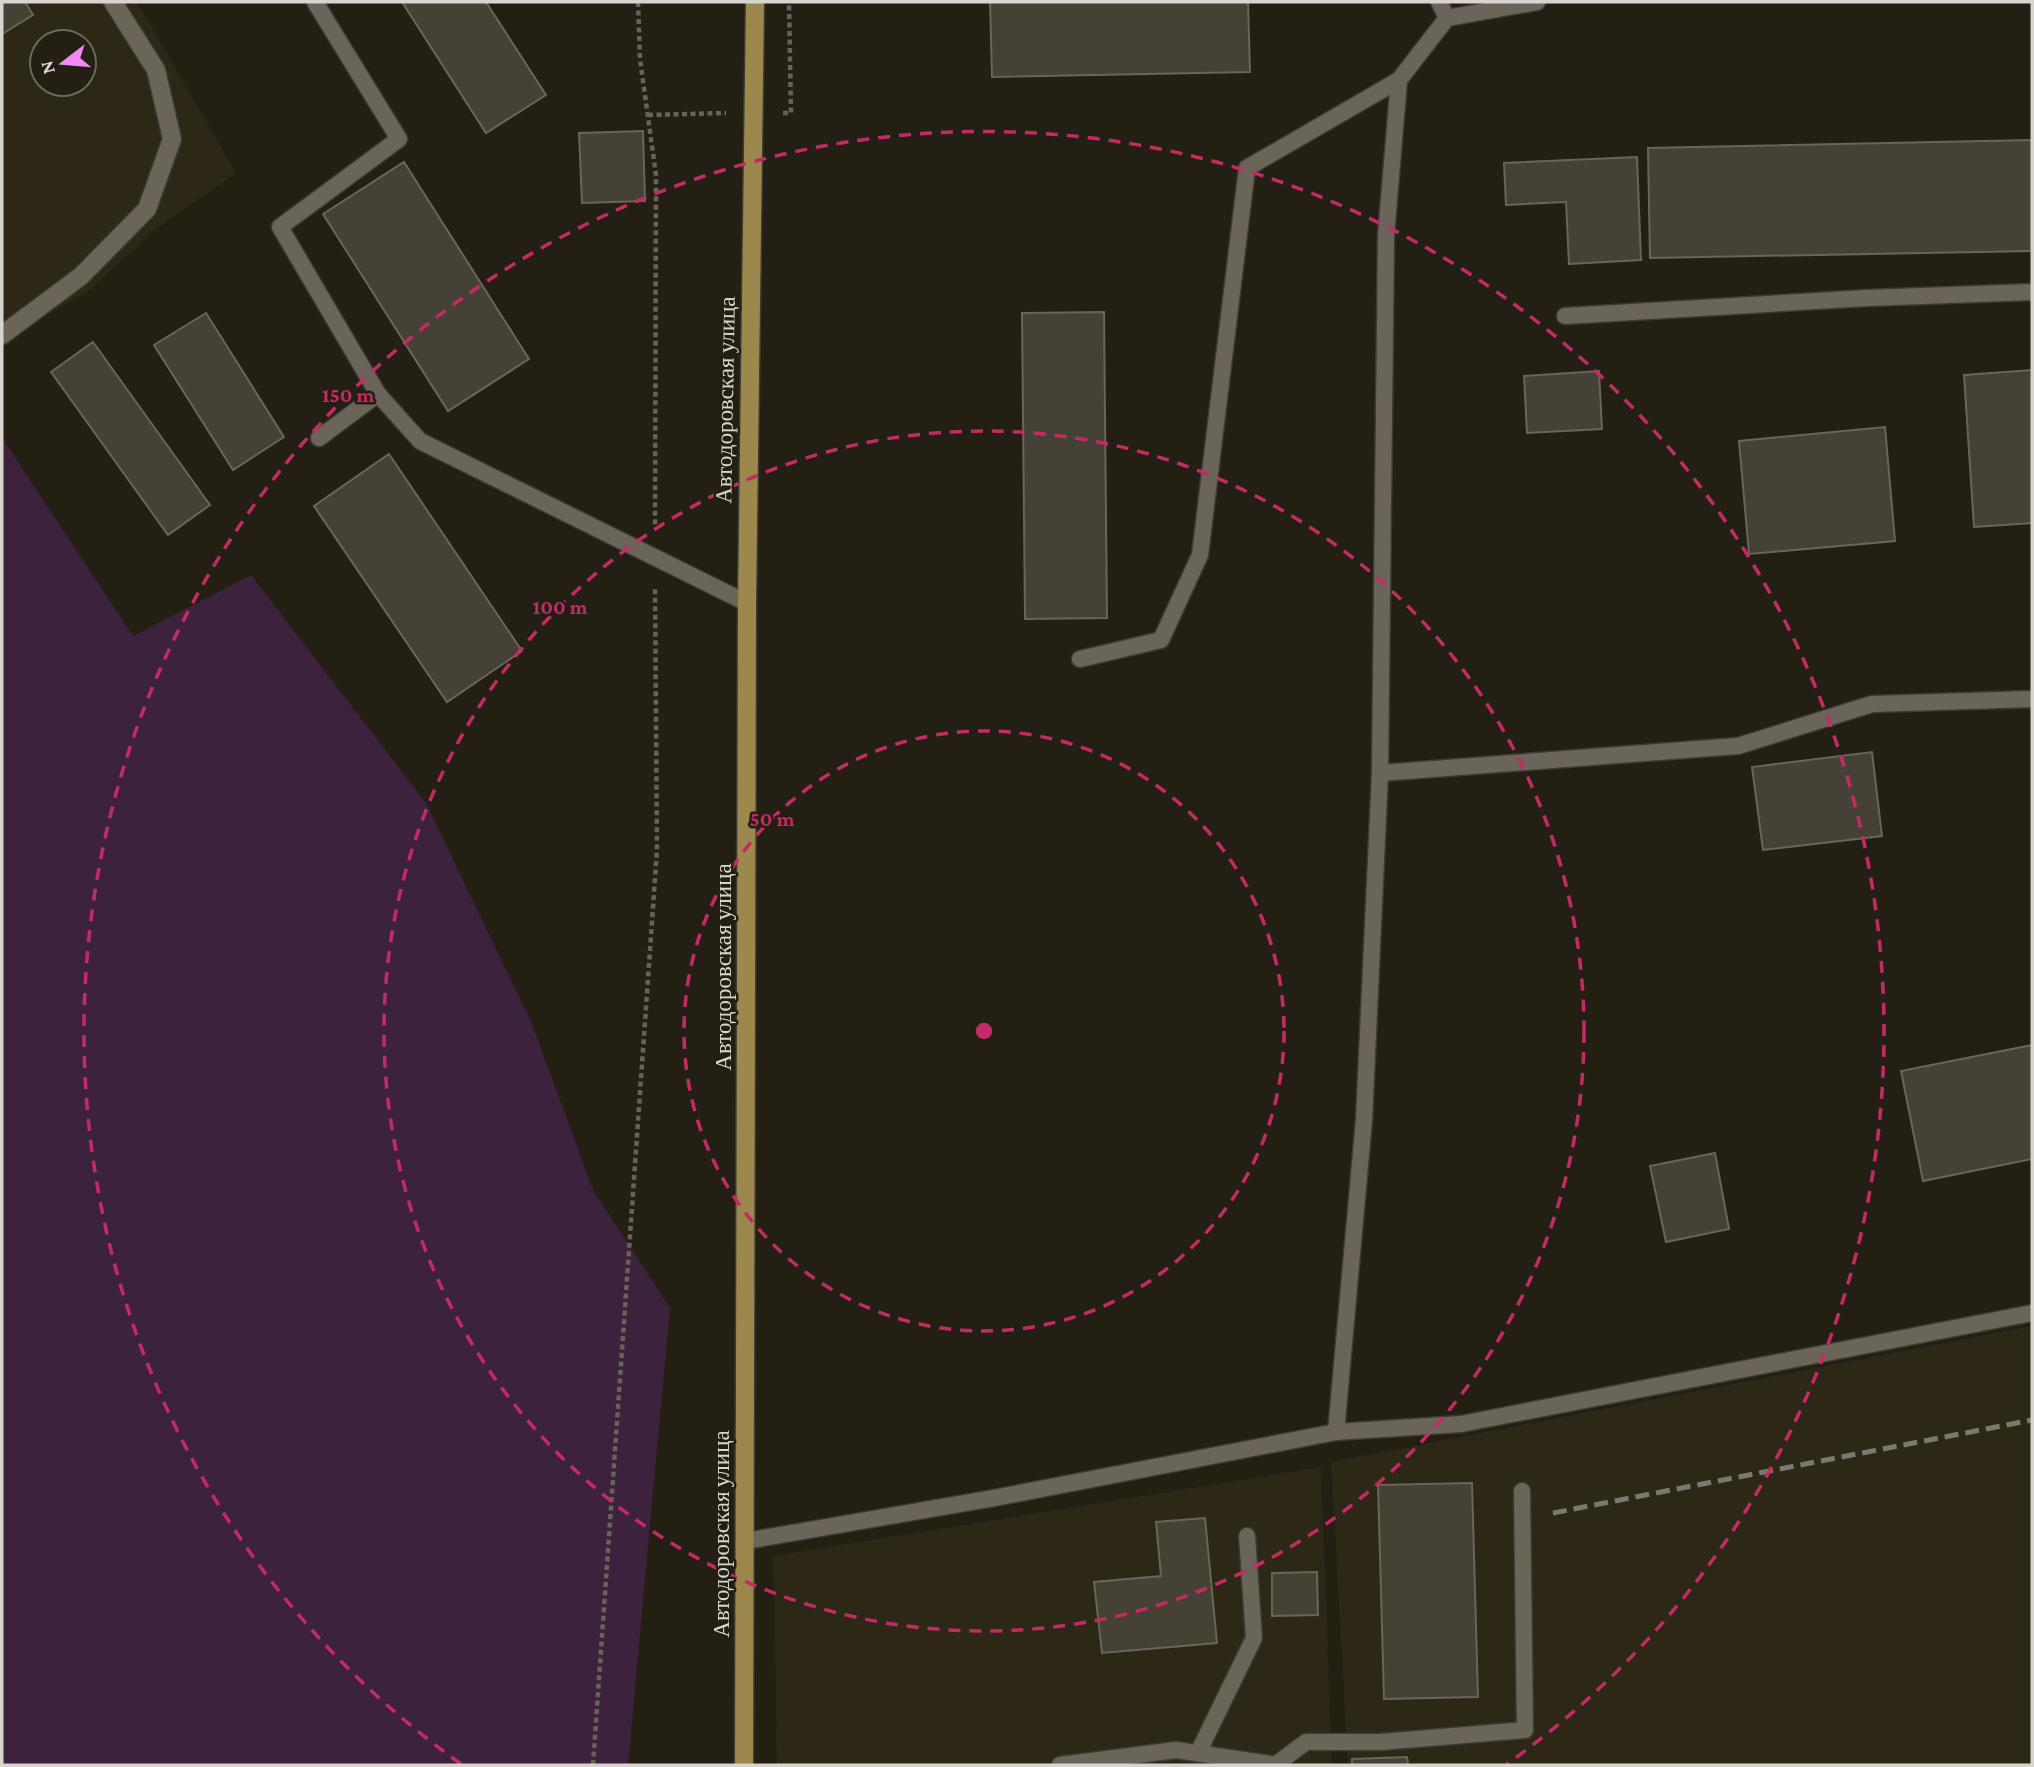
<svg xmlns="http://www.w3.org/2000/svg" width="2034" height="1767" viewBox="0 0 2034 1767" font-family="'Crimson Pro',serif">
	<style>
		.built { fill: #2d2716; fill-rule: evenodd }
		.green { fill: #3c223d }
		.building { fill: #454134; stroke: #6b6558; stroke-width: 2 }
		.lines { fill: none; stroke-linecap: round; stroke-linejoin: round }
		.service-casing { stroke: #3d3933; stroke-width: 19 }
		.minor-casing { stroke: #3d3933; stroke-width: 21 }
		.primary-casing { stroke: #3d3933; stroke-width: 21 }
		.path { stroke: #676359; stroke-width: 4.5; stroke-dasharray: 5 3.5; stroke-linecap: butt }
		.service { stroke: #6a6558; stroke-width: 16 }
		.minor { stroke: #6a6558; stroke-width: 18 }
		.primary { stroke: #9c874d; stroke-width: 18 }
		.rail { stroke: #7b786d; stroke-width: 5; stroke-dasharray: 14 7; stroke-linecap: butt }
		.ring { fill: none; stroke: #c42b66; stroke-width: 3.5; stroke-dasharray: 12 9 }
		.labels { text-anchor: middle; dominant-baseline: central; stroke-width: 5; stroke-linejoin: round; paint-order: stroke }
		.street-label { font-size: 23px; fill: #d7d5cd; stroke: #231f13 }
		.centre { fill: #c42b66; stroke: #231f13; stroke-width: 3.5 }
		.ring-label { font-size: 21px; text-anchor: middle; font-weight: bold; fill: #c42b66; stroke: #231f13; stroke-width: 5; stroke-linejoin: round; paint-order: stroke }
	</style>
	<rect width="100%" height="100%" fill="#231f13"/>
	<g class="built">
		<path d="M2 2H137L236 173 156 229 86 293 2 339ZM42 42H84V84H42Z"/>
		<polygon points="2032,1326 2032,1765 1348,1765 1331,1462"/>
		<polygon points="1321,1467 1332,1765 777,1765 773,1556"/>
	</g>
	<polygon class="green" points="2,438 133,636 251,575 426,803 532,1024 593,1190 670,1308 628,1765 2,1765"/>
	<g class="building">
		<polygon points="2,2 25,2 33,15 2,34"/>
		<polygon points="402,2 486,2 546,95 486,133"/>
		<polygon points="990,2 1248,2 1250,72 992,77"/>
		<polygon points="643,131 645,201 582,203 579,133"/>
		<polygon points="2032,140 2032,251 1650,258 1648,148"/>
		<polygon points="1637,157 1641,260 1569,264 1566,202 1506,205 1504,163"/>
		<polygon points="404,162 529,359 448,411 323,214"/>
		<polygon points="1104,312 1107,618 1025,619 1022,313"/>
		<polygon points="206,313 284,437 233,470 154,345"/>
		<polygon points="93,342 210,505 168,535 51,372"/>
		<polygon points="2032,370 2032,523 1974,527 1964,375"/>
		<polygon points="1599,371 1602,429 1527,433 1524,376"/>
		<polygon points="1885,427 1895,541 1749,554 1739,441"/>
		<polygon points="389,454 522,651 447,702 314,506"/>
		<polygon points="1872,752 1882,836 1763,850 1752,767"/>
		<polygon points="2032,1045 2032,1159 1923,1181 1901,1071"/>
		<polygon points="1715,1153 1729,1229 1666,1242 1650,1166"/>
		<polygon points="1472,1483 1478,1697 1384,1699 1378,1485"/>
		<polygon points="1205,1518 1217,1643 1102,1653 1094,1582 1161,1576 1156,1522"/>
		<polygon points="1317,1572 1318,1615 1272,1616 1272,1573"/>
		<polygon points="1407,1757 1408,1765 1352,1765 1352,1759"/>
	</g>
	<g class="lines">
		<g class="service-casing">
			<g id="service">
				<polyline points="315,2 399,139 280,227 378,394 420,441 747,603"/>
				<polyline points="1439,2 1447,18 1537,2"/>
				<polyline points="1565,316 1867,298 2032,292"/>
				<polyline points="319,438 378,394"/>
				<polyline points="1080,659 1161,640 1200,555 1247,168 1399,80"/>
				<polyline points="1380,773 1738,746 1872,704 2032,699"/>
				<polyline points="1336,1432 1364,1120 1380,773 1386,235 1399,80 1447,18"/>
				<polyline points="746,1541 994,1498 1336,1432 1461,1424 2032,1313"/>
				<polyline points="1198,1753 1254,1638 1247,1536"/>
				<polyline points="1278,1763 1306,1742 1381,1742 1525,1730 1522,1491"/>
				<polyline points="1060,1765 1176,1750 1278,1765"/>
			</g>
		</g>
		<g class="minor-casing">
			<polyline id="minor" points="2,335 81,276 147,209 172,139 156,70 113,2"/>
		</g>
		<g class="primary-casing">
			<polyline id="primary" points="744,1765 747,603 755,2"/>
		</g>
		<g class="path">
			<polyline points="638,2 640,59 656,175 655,525"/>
			<polyline points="783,113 791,113 789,2"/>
			<polyline points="648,115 726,113"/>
			<polyline points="593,1765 657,850 655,589"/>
		</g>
		<use href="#service" class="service"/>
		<use href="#minor" class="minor"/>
		<use href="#primary" class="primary"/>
		<polyline class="rail" points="1553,1513 2032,1420"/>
	</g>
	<g class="ring">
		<circle cx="984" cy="1031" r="300"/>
		<circle cx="984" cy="1031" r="600"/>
		<path d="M461 1764A900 900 0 1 1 1507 1764"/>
	</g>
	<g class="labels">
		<g class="street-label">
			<text transform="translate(725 400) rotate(-89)">Автодоровская улица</text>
			<text transform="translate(723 967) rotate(-90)">Автодоровская улица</text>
			<text transform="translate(721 1534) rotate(-90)">Автодоровская улица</text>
		</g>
	</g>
	<circle cx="984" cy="1031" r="10" class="centre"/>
	<g class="ring-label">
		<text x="348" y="402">150 m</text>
		<text x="560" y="614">100 m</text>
		<text x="772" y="826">50 m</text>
	</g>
	<rect width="2034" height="1767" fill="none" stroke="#d7d5cd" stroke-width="7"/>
	<g transform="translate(63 63) rotate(254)"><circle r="33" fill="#231f13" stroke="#6b685d" stroke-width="2"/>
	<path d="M0-5L12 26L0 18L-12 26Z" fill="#f18af4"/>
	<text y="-10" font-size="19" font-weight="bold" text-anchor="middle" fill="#d7d5cd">N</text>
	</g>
</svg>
